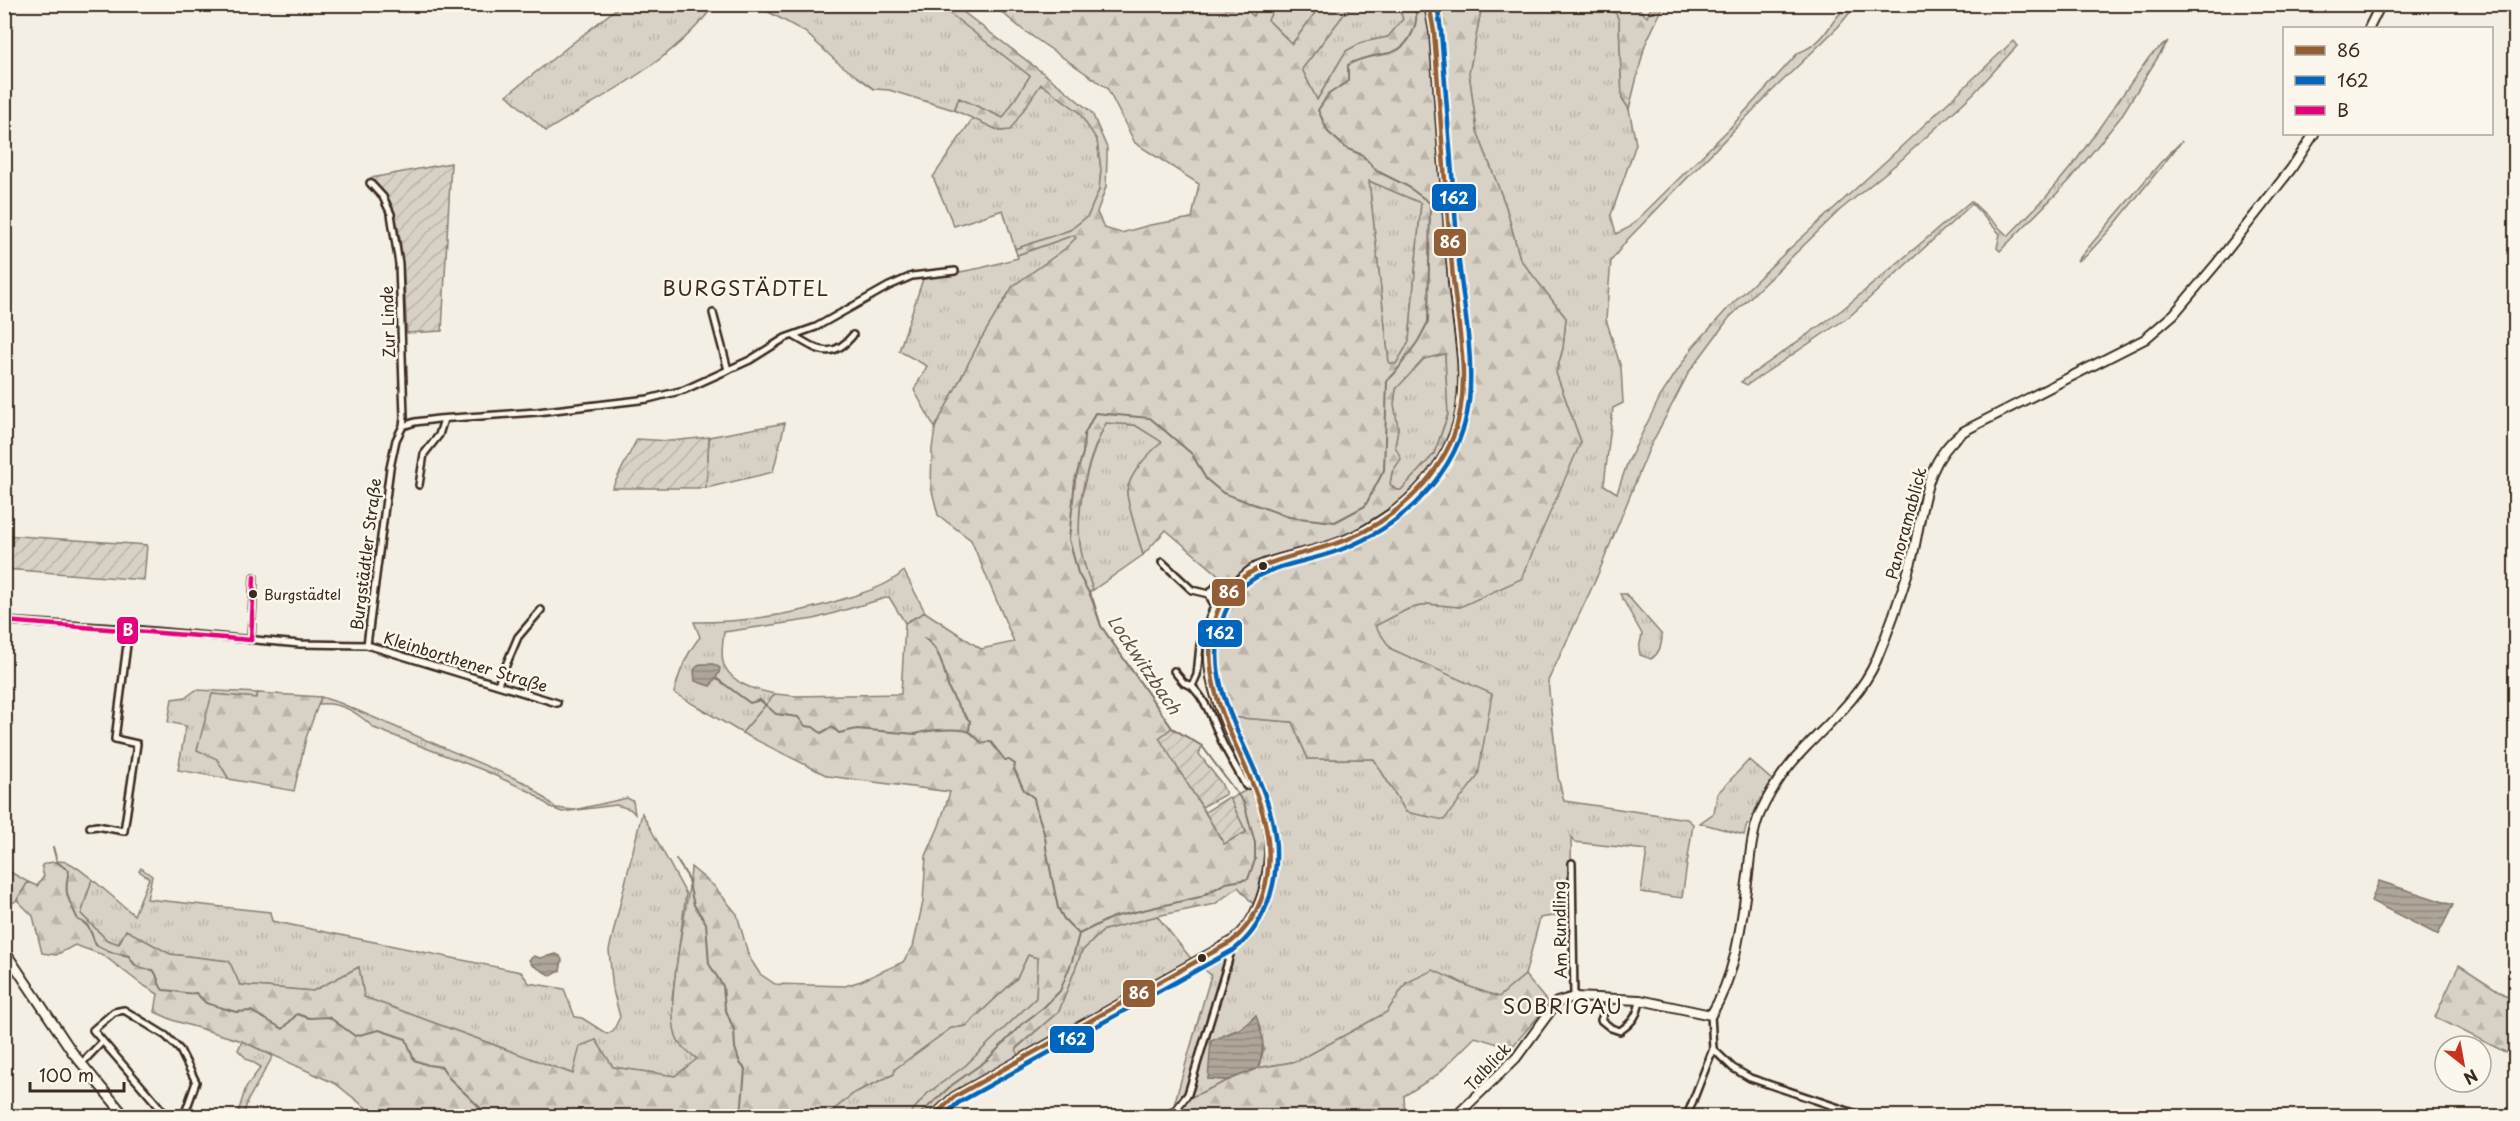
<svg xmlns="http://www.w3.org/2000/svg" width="2520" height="1121" viewBox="0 0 2520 1121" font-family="'Playpen Sans',sans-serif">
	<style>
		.grass { fill: url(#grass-tufts); stroke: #8a7e72; stroke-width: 1.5 }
		.forest { fill: url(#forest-firs); stroke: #8a7e72; stroke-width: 1.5; fill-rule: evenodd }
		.garden { fill: url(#garden-furrows); stroke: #8a7e72; stroke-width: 1.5 }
		.water { fill: url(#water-rules); stroke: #817468; stroke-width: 1.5 }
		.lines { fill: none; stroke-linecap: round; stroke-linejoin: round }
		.stream { stroke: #817468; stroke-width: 2 }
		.street-casing { stroke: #3b2a1e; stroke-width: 10 }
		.secondary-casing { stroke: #3b2a1e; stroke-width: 12 }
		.street { stroke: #fbf7ec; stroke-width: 5 }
		.secondary { stroke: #fbf7ec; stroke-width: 8 }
		.bus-1-casing { stroke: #fbf7ec; stroke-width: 9 }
		.bus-2-casing { stroke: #fbf7ec; stroke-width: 9 }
		.bus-3-casing { stroke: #fbf7ec; stroke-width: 9 }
		.bus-1 { stroke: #935e36; stroke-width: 4.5 }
		.bus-2 { stroke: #0065bd; stroke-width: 4.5 }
		.bus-3 { stroke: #e5007d; stroke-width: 4.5 }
		.bus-dot { fill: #3b2a1e; stroke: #fbf7ec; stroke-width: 2 }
		.labels { text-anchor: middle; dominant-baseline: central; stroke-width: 5; stroke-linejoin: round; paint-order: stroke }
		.bus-label { font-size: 14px; fill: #3b2a1e; stroke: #fbf7ec; text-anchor: start }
		.street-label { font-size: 16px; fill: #3b2a1e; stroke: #fbf7ec }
		.water-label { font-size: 18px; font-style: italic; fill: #645549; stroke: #fbf7ec }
		.quarter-label { font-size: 20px; letter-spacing: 1.5px; fill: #3b2a1e; stroke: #fbf7ec }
		.line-badge { stroke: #fbf7ec; stroke-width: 2 }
		.badge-label { font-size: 16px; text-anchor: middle; font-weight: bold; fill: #fff }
	</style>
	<defs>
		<pattern id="grass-tufts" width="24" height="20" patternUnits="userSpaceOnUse" patternTransform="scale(1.5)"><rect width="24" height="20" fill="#d8d1c6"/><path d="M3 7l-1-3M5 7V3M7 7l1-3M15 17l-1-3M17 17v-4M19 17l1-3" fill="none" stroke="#bab4aa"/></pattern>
		<pattern id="forest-firs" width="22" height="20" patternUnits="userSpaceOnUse" patternTransform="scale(1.5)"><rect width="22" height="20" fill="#d8d1c6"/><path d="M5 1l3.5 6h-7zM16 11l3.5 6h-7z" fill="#bab4aa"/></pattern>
		<pattern id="garden-furrows" width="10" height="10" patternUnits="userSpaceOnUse" patternTransform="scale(1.5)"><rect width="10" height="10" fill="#d8d1c6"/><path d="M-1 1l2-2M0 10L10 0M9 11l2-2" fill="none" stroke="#bab4aa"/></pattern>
		<pattern id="water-rules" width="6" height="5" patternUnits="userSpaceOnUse" patternTransform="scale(1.5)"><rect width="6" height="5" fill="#afa69a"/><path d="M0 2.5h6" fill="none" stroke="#90877d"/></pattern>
	</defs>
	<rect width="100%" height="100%" fill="#f3efe4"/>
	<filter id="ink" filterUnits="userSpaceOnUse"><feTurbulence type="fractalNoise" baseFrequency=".0167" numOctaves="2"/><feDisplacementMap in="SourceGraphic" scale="12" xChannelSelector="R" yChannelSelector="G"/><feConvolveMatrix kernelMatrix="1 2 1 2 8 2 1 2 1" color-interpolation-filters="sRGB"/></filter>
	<g filter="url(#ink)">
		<g class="grass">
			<path d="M630 4 714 5C673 62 605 94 546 131L507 95 617 8 613 5H621L619 7Z"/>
			<polygon points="756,5 939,5 1030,76 1003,118 959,98 954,110 889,90 874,89 837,62 805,32"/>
			<polygon points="1275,5 1321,5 1292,44 1268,20"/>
			<polygon points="1351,5 1398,5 1403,19 1388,37 1363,42 1346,51 1317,100 1302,69"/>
			<path d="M1485 5H1590L1616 13 1619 21 1622 98 1629 109 1636 144 1611 215 1616 234 1630 227 1729 129 1798 53C1808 49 1815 45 1822 37 1832 26 1840 6 1856 5L1838 27 1771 92 1627 240 1611 261 1606 319 1621 368 1623 403 1613 408 1604 485 1617 493 1627 464 1660 397 1693 347 1729 307 1787 251 1886 161 2013 41 2017 46 1974 93 1900 161 1840 210 1729 318 1689 372 1649 449 1596 579 1548 681 1558 777 1564 801 1687 819 1693 824 1682 898 1641 892 1647 850 1574 842 1571 836 1572 913 1540 918 1525 975 1499 997 1470 987 1453 978 1406 983 1387 1012 1298 1061 1258 1068 1264 1049 1255 1016 1242 1028 1224 1035 1208 1079 1229 1080 1174 1105 1211 975 1200 966 1207 962 1210 966 1220 960 1225 950 1230 951 1229 959C1237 940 1253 929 1261 909 1289 836 1257 783 1229 717L1292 722 1308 759H1374L1406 812 1492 695 1391 649 1374 626 1408 609 1428 604 1460 607 1566 474 1581 442 1556 373 1563 348 1566 318 1520 259 1506 207 1477 131 1469 73 1481 10Z"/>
			<polygon points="2168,41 2120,118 2070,180 2000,251 1997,248 2000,234 1972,204 1850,316 1747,385 1741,382 1843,309 1971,201 2008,236 2046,197 2075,162 2150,56"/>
			<polygon points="1040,83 1078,111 1097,139 1101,170 1099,190 1088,216 1070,230 1015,249 1003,210 954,226 933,177 973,118 1000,131 1010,130"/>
			<polygon points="2182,141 2115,224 2086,256 2077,261 2160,163"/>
			<polygon points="1369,181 1421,203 1409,342 1396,364 1389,363"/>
			<polygon points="1074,235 1076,238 1065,249 1013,286 981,339 935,428 914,390 927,366 899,351 923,279 981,268 1018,258 1017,255"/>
			<polygon points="1445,354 1448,414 1434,454 1401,490 1396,490 1390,484 1392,472 1400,459 1395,446 1398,428 1394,404 1396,389 1424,358"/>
			<polygon points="785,423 773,472 706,488 709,437"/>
			<path d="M1106 423 1135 425 1163 442C1149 453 1130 473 1127 491 1126 501 1140 542 1143 555L1093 590C1088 576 1082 560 1080 545 1076 503 1088 461 1106 423Z"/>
			<path d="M904 571 925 612 905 623 889 597 814 619 724 632C723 641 720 656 724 665 733 685 756 690 775 694L742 733 674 693C679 672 686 654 700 637L694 622C748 622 799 614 850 597 869 591 889 585 904 571Z"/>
			<path d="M1620 594H1626L1662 635C1662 644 1659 654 1651 659L1640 655 1639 649 1642 634Z"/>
			<polygon points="196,690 258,693 256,698 213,694 217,759 229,779 178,770 186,726 168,722 172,699 186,697"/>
			<path d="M321 697 340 703 528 784 556 808 574 810 627 798 633 801 635 814 630 809 616 805 562 812 552 808 531 792 483 770 374 728C358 713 342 702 319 704Z"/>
			<polygon points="1749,760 1774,782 1759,806 1752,825 1747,824 1744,835 1700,823 1714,813 1717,794"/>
			<polygon points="642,813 686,894 672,999 698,1059 675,1076 612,1067 596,1040 573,1074 364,997 359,967 313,991 240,985 229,961 170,954 126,930 118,944 107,940 81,914 92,879 134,915 149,878 139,871 141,868 152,876 147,899 270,912 272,921 521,972 529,983 564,989 575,1017 582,1018 607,1034 613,1031 620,1017 613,990 609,950"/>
			<polygon points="5,869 28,882 17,900 5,908"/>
			<polygon points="1157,916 1193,961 1019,1058 1016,1049 1059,1011 1082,951 1104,930"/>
			<polygon points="1028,955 1038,958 1036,998 965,1066 928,1093 908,1116 826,1116 854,1093 894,1074 894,1069 951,1028 966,1026 1017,978"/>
			<polygon points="242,1041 273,1056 248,1100 243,1116 237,1116 246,1087 261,1067 247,1059 238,1050"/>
		</g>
		<g class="forest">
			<path d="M1242 4 1253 16 1259 5H1275L1268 20 1292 44 1321 5H1351L1302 69 1317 100 1346 51 1363 42 1388 37 1403 19 1398 5H1485L1481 10 1469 73 1477 131 1506 207 1520 259 1566 318 1563 348 1556 373 1581 442 1521 579 1460 607 1428 604 1408 609 1375 626 1391 649 1492 694 1478 776 1444 820 1406 812 1374 759H1308L1292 722 1229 717C1211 671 1208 632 1236 590L1166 530 1143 555C1140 542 1126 501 1127 491 1130 473 1149 453 1162 442L1135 425 1106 423C1087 460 1076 503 1080 545 1082 560 1088 576 1093 590L1089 592 1101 626 1172 728 1160 738 1224 844 1246 832 1230 799 1250 788C1271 825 1267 867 1255 906L1238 887 1215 904 1157 916 1104 930 1082 951 1059 1011 1016 1048 1019 1058 952 1095 928 1116H908L928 1093 965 1066 1036 998 1038 958 1028 955 1017 978 966 1026 951 1028 895 1069 894 1074 854 1093 826 1116H376L336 1084 242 1041 175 1021 155 1012 158 994 141 984 103 955 75 945 56 955 42 953 33 916 17 900 28 882 37 886 44 876 42 871V865C68 856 72 864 92 879L81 914 107 940 119 944 126 930 170 954 229 961 240 985 313 991 359 967 364 997 573 1074 580 1046 596 1040 613 1067 675 1076 697 1059C692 1054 684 1050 680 1044 659 1014 690 907 691 867L714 886 737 914 749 957 760 974 775 984 845 986 861 981 903 962 913 947 923 902 926 856 939 826 950 792 828 776 742 733 775 694 796 696 901 694 905 623 925 612 981 649 1014 642 971 540 938 515 931 487 932 449 935 428 981 339 1013 286 1065 249 1076 238 1074 235 1017 255 1015 249 1070 230 1088 216 1099 190 1101 170 1097 140 1078 111 1041 84 1010 130 1000 131 954 110 959 98 1003 118 1030 76 939 5H954L1064 89 1092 113 1107 148V159L1106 187 1097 212 1104 228 1121 233 1150 225 1192 218 1199 184 1135 143 1107 88 1023 30 993 5ZM1369 181 1421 203 1409 342 1396 364 1389 363ZM1445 354 1448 415 1434 454 1401 490H1396L1390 484 1392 472 1401 459 1395 446 1398 428 1394 404 1396 389 1424 359Z"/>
			<polygon points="1590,5 1635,5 1647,17 1652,5 1664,5 1645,45 1629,109 1622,98 1619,21 1616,13"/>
			<polygon points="258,693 321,697 306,738 294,791 229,779 217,759 197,750 212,694 256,698"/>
			<polygon points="2459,965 2508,997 2515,997 2515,1057 2435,1017"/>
			<polygon points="1433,970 1470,987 1499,997 1525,975 1549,1004 1511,1048 1475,1037 1437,1075 1404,1096 1405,1116 1161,1116 1174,1105 1229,1080 1258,1068 1298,1061 1387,1012 1406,983"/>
		</g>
		<g class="garden">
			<path d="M451 163 442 331 407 333C404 296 405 231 389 199 384 191 377 184 371 178Z"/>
			<polygon points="709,437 706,488 612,488 637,439 670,441"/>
			<polygon points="4,535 147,545 144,580 5,569"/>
			<polygon points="1172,728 1202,746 1199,754 1221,783 1226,794 1202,807 1159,738"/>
			<polygon points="1229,797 1246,832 1224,844 1205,812"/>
		</g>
		<g class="water">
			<polygon points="700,664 713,664 720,668 719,673 710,686 695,681 694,670"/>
			<polygon points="2379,881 2453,905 2438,935 2371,901"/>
			<polygon points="556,954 560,956 562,960 560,971 551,976 532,965 529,960 534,956 540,958"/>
			<path d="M1256 1016C1264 1037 1265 1046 1258 1068L1229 1080 1208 1079 1211 1041 1242 1028Z"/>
		</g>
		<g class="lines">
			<g class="stream">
				<path d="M924 638C940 648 944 669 948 686 949 692 965 717 970 721L969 731"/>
				<path d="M716 678 750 703 760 700 776 714 798 717 805 726 813 727 821 733 832 727 839 733 857 729 916 734C926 730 962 727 971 733 975 736 978 740 982 743L990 741 1005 760H1009L1015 764 1014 769 1024 790 1034 798C1036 816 1047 831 1046 848L1058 908 1064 919 1079 934"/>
				<path d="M53 847 57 862 69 871C63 896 69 898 78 920 91 924 91 935 96 945L110 952 129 956C135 968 140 969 153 970 159 976 157 984 163 990 176 990 184 995 196 993L206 1003 236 1012 251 1011 283 1029 297 1014 309 1018 329 1017 355 1036 379 1030 406 1039 414 1060 428 1065 442 1067 449 1078 489 1116"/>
				<polyline points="676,859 687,876 694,905 706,923 709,964 723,986 725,1008 734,1030 735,1048 740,1063 745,1069 741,1116"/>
				<path d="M918 1116 952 1085 987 1060 1022 1024 1043 1008 1060 991 1072 961 1079 934 1113 917 1200 897 1226 883 1248 879 1255 860V843L1244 803 1202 746 1172 728 1101 626 1093 600 1078 573 1069 539 1075 480 1083 453 1084 435 1095 413 1150 418 1192 454 1206 479 1223 493 1289 517 1335 522 1365 506 1384 470 1387 381 1395 373 1418 341 1428 322 1430 203 1407 186 1377 171 1362 155 1346 148 1328 132 1318 110 1329 94 1348 81V65C1362 56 1377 57 1393 52 1410 46 1422 20 1413 4"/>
			</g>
			<g class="street-casing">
				<g id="street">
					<polyline points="713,313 728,370"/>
					<path d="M794 336C818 350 832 361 853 335"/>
					<polyline points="403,426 415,422 438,419 537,412 648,399 684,390 750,360 785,338 816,327 889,286 912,276 955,271"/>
					<polyline points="419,485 424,454 439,435 444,419"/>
					<polyline points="1162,562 1192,590 1209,594"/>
					<path d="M1229 593 1216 586 1209 594 1214 606 1200 645 1197 675 1192 686C1209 704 1213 723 1223 744 1230 758 1239 772 1246 786L1252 783"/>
					<polyline points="4,621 129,629 300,644 367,645 557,703"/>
					<polyline points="251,640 254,577"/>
					<polyline points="367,645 390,468 396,440 403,426 404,417 399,264 391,214 383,197 370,183"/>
					<polyline points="1174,671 1184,683 1192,686"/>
					<polyline points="498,684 518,637 541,610"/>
					<polyline points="90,827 97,826 124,831 137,744 115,739 129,629"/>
					<polyline points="1572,863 1574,997"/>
					<path d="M1610 998 1601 1020 1611 1028 1620 1031C1633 1022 1638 1015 1640 1000"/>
					<polyline points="1713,1049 1733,1068 1750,1078 1863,1116"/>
					<polyline points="81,1064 102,1042"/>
					<polyline points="167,1116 93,1030 114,1012 124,1010 166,1036 180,1050 196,1082 184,1116"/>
					<polyline points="1171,1116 1188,1094 1228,962 1232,947 1231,942"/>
					<polyline points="1687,1116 1713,1049 1711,1015"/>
				</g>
			</g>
			<g class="secondary-casing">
				<g id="secondary">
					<polyline points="2369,28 2381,4"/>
					<polyline points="4,950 73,1053 125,1116"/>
					<path d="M934 1116 954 1097 1231 942C1249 930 1258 910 1264 889 1268 871 1271 849 1268 830 1256 758 1188 693 1215 618 1223 598 1237 580 1254 568 1283 554 1316 553 1345 540 1363 533 1380 521 1396 510 1425 487 1448 458 1458 422 1470 378 1457 327 1453 282 1446 199 1440 115 1434 32L1429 4"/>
					<path d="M1456 1116 1516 1058 1557 1002 1574 997 1640 1000 1711 1015C1737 973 1741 924 1748 875 1750 855 1752 832 1760 813 1771 789 1789 764 1807 746 1832 720 1861 695 1876 661 1889 630 1901 595 1911 562 1924 514 1920 464 1964 431L2145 339 2174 314 2217 263 2291 169 2314 134"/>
				</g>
			</g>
			<use href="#street" class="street"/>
			<use href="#secondary" class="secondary"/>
			<g class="bus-1-casing">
				<path id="bus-1" d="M934 1116 954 1097 1231 942C1247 929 1257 913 1263 894 1294 792 1189 721 1214 622 1231 556 1298 560 1348 539 1393 520 1434 483 1453 437 1474 383 1456 322 1452 267 1445 189 1440 110 1434 32L1429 4"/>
			</g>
			<g class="bus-2-casing">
				<path id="bus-2" d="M944 1116 958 1103 1235 949C1253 935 1263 917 1270 896 1303 788 1193 717 1222 621 1240 563 1294 568 1340 550 1409 524 1468 464 1470 387 1472 342 1462 297 1458 252 1452 179 1447 105 1441 31L1437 4"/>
			</g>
			<g class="bus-3-casing">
				<g id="bus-3">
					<polyline points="4,621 251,640"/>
					<polyline points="251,640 254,577"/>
				</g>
			</g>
			<use href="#bus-1" class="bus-1"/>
			<use href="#bus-2" class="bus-2"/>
			<use href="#bus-3" class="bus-3"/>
		</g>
	</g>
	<g class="bus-dot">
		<circle cx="1263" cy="566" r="5"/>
		<circle cx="253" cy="594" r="5"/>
		<circle cx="1202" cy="958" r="5"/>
	</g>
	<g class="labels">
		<g class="bus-label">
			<text x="264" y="594">Burgstädtel</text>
		</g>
		<g class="street-label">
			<text transform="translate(387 322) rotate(-92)">Zur Linde</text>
			<text transform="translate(1905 523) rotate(-75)">Panoramablick</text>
			<text transform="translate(365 554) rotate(-83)">Burgstädtler Straße</text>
			<text transform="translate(466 661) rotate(17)">Kleinborthener Straße</text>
			<text transform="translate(1559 930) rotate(-91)">Am Rundling</text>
			<text transform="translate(1487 1066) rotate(-47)">Talblick</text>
		</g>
		<g class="water-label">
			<text transform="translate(1145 664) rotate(56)">Lockwitzbach</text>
		</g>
		<g class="quarter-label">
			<text x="746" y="288">BURGSTÄDTEL</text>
			<text x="1563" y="1006">SOBRIGAU</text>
		</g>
	</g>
	<g class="line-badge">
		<rect x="1431" y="183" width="46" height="29" rx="6" fill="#0065bd"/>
		<rect x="1433" y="228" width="34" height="29" rx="6" fill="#935e36"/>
		<rect x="1211" y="578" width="35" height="29" rx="6" fill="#935e36"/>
		<rect x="116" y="616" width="23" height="29" rx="6" fill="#e5007d"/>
		<rect x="1197" y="619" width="46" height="29" rx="6" fill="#0065bd"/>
		<rect x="1122" y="979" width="34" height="29" rx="6" fill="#935e36"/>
		<rect x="1049" y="1025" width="46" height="29" rx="6" fill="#0065bd"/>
	</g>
	<g class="badge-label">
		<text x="1454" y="204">162</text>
		<text x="1450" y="248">86</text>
		<text x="1229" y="598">86</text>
		<text x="128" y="636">B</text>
		<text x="1220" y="639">162</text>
		<text x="1139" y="999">86</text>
		<text x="1072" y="1045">162</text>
	</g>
	<rect width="2520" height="1121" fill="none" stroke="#fbf7ec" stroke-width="24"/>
	<rect x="12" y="12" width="2496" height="1097" fill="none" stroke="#3b2a1e" stroke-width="2" filter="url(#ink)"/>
	<rect x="2283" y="27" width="210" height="108" fill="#fbf7ec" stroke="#aea59a" stroke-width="1.5"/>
	<rect x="2295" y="46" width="30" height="9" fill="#935e36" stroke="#aea59a" stroke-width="1.5"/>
	<text x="2337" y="57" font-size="18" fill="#3b2a1e">86</text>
	<rect x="2295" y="76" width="30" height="9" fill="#0065bd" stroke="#aea59a" stroke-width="1.5"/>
	<text x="2337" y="87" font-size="18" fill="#3b2a1e">162</text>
	<rect x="2295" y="106" width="30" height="9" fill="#e5007d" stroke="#aea59a" stroke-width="1.5"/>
	<text x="2337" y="117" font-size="18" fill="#3b2a1e">B</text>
	<g transform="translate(2463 1064) rotate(149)"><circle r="28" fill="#fbf7ec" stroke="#aea59a" stroke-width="1.5"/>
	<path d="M0-4.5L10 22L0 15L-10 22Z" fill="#c8321e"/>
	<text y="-9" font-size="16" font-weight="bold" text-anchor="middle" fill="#3b2a1e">N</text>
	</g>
	<path d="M30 1082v9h94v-9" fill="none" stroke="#3b2a1e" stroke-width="3"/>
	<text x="39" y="1082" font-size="18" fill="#3b2a1e" stroke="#fbf7ec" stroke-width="4.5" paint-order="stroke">100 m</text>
</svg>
